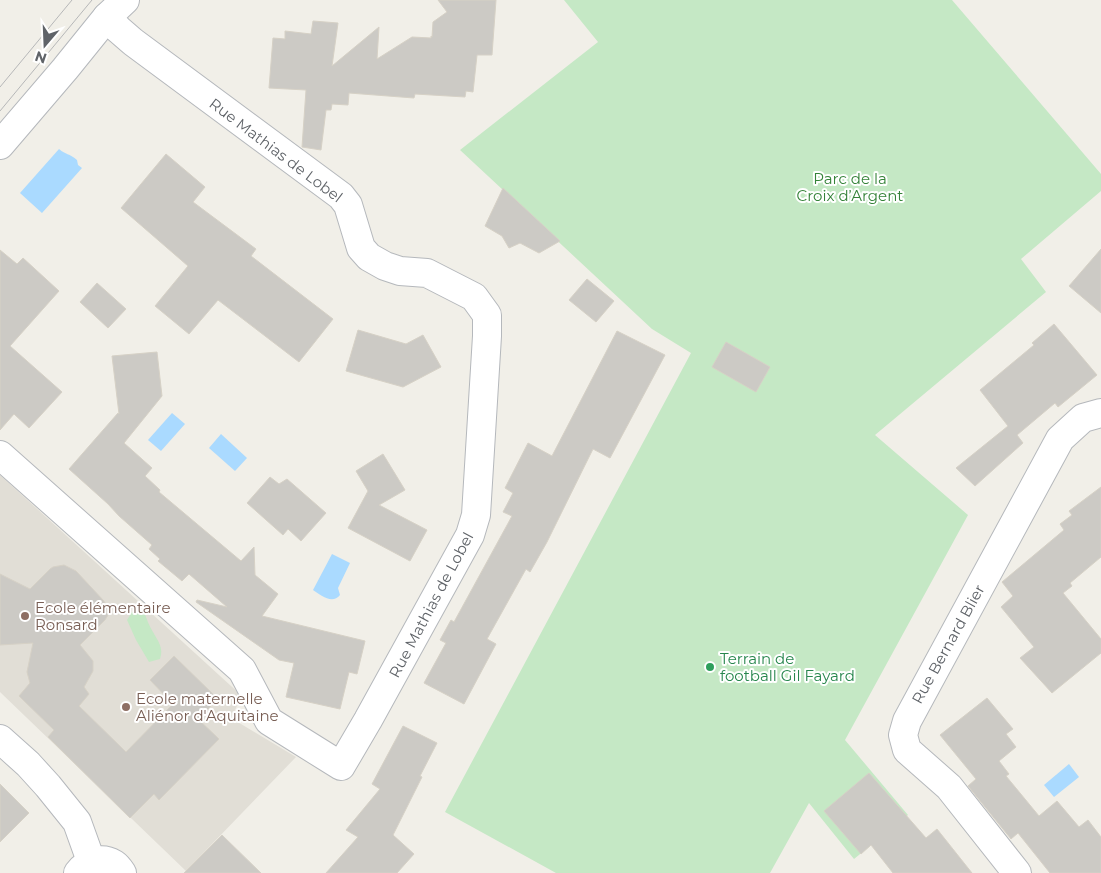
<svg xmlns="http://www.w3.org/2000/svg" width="1101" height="873" viewBox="0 0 1101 873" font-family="Montserrat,sans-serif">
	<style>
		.education { fill: #e1ded6 }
		.green { fill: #c5e8c5 }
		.water { fill: #aadaff }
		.building { fill: #cccac5; stroke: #d6d1c6 }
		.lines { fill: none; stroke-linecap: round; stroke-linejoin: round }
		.minor-casing { stroke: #b5b8bc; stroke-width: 30 }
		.minor { stroke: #fff; stroke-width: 28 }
		.tram { stroke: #b6b7b8; stroke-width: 1 }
		.education-dot { fill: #8d6e63; stroke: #fff; stroke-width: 2 }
		.leisure-dot { fill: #2e9e5b; stroke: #fff; stroke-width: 2 }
		.labels { text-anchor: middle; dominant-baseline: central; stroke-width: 4; stroke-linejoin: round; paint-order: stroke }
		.street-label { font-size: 15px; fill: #5f6368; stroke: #fff }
		.park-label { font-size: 15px; fill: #348238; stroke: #fff }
		.education-label { font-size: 15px; fill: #785e54; stroke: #fff; text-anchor: start }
		.leisure-label { font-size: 15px; fill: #27864d; stroke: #fff; text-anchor: start }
	</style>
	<rect width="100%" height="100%" fill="#f1efe8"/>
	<polygon class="education" points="0,475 242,696 231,718 296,757 186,871 0,692"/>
	<g class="green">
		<polygon points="564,0 952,0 1101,174 1101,191 1021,259 1046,292 875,435 968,515 845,740 908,815 854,859 809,803 770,873 556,873 445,812 691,353 652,329 460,150 598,42"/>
		<path d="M132 612H144C147 619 149 626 153 632 158 641 164 648 160 659L149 662 136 640 127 620Z"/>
	</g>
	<g class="water">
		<path d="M59 149C66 155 69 153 77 160L78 165 82 168 42 213 20 193Z"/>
		<polygon points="172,413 185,424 161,451 148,440"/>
		<polygon points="221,434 247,458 235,471 209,448"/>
		<path d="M332 554 350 563 338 588 340 595C332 605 321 595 313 590Z"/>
		<polygon points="1069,764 1079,777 1054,797 1044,785"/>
	</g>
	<g class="building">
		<polygon points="438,0 496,0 492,55 477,55 473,92 466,91 465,97 415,94 414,98 349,93 348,105 332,104 331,110 326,110 321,150 302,147 306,90 269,88 273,38 285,39 285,31 311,34 313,21 338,23 332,66 379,27 377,59 412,37 431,38 431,36 432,37 433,22 447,12"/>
		<polygon points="166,154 205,187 193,202 256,249 251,256 333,319 299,362 218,300 189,334 155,306 188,266 121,208"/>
		<polygon points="503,188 560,241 539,253 520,243 509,248 502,236 485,226"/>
		<polygon points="1101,249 1101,313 1069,286"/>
		<polygon points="0,250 17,264 23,258 59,291 10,346 62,392 29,428 14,414 0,430"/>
		<polygon points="587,279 614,301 596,322 569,300"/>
		<polygon points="97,283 126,309 108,328 80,302"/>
		<polygon points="1054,324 1097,375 1058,407 1055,403 1017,435 1023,443 975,486 956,468 1008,426 980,390 1034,345 1032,343"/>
		<polygon points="358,330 406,344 423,335 441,367 403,387 346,371"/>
		<polygon points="617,331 665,355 610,458 593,449 547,542 530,572 526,569 487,639 496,644 464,704 424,683 446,643 440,640 451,620 454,622 512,516 503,512 513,493 505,488 528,443 552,456"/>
		<polygon points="726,342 770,367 756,392 712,367"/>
		<polygon points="157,352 162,396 124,443 152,468 145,476 160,490 159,492 241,561 254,547 255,575 278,594 262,616 365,641 357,674 349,672 340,709 286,697 294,663 279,660 196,602 197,600 227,607 189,574 182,581 158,561 160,559 149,549 152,545 119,516 108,504 69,469 118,413 119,414 112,356"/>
		<polygon points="383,454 405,490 379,505 427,530 410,561 348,528 368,491 356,471"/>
		<polygon points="270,477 279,484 287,479 326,513 301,541 288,529 283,535 247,503"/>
		<polygon points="1101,487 1101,557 1070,583 1072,586 1063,593 1101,639 1101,653 1052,693 1020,658 1034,647 1001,607 1013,596 1002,582 1064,530 1060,524 1072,515 1069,511"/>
		<polygon points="64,565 76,571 103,600 108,607 108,615 105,620 80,645 93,661 93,671 84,687 89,694 79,706 126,752 173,704 150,680 174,656 218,699 198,719 219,739 159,800 154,794 130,818 48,737 54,730 19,696 30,683 27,672 33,643 0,645 0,574 30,589 50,569 53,567"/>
		<polygon points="987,698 1013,729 1006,734 1016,747 999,761 1009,774 1006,776 1039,816 1057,801 1079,827 1088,820 1101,837 1101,873 1050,873 1018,833 1011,839 968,786 976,779 940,735"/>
		<polygon points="403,726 437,743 420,776 422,777 393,835 414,854 397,873 326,873 358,837 346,830 380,789 372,784"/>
		<polygon points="869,773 926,838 937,829 972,873 893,873 871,845 861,854 824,811"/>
		<polygon points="0,784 29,813 0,842"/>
		<polygon points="222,835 261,873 184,873"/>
	</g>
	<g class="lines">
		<g class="minor-casing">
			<g id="minor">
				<polyline points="0,145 65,69 107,17 125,0"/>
				<polyline points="0,455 242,670 269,721 341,766 368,720 470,535 476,515 487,336 487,315 474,297 427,273 400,271 385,266 369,257 361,248 348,205 341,196 133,42 118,29 107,17"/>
				<polyline points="0,739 28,764 48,786 77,822 91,861"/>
				<path d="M78 873C86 862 101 856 114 864 117 866 120 870 122 873"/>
				<polyline points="1017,873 949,787 907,750 903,735 907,721 1060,439 1083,418 1101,413"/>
			</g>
		</g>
		<use href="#minor" class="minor"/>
		<g class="tram">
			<polyline points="0,87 72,0"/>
			<polyline points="0,111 92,0"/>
		</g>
	</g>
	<g class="education-dot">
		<circle cx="25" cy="616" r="5"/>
		<circle cx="126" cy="707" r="5"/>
	</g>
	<circle class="leisure-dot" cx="710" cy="667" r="5"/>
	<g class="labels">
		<g class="street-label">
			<text transform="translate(276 150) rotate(37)">Rue Mathias de Lobel</text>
			<text transform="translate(431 605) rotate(-62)">Rue Mathias de Lobel</text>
			<text transform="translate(948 644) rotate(-61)">Rue Bernard Blier</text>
		</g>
		<g class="park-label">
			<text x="850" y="178">Parc de la<tspan x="850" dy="17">Croix d’Argent</tspan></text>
		</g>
		<g class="education-label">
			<text x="35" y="607">Ecole élémentaire<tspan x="35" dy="17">Ronsard</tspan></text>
			<text x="136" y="698">Ecole maternelle<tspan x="136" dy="17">Aliénor d'Aquitaine</tspan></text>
		</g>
		<g class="leisure-label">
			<text x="720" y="658">Terrain de<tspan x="720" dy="17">football Gil Fayard</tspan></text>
		</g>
	</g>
	<g transform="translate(45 45) rotate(199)" stroke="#ffffff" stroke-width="4" paint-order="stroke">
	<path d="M0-4L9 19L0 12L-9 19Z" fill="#5f6368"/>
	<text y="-8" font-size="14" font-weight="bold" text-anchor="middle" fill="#5f6368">N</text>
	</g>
</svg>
